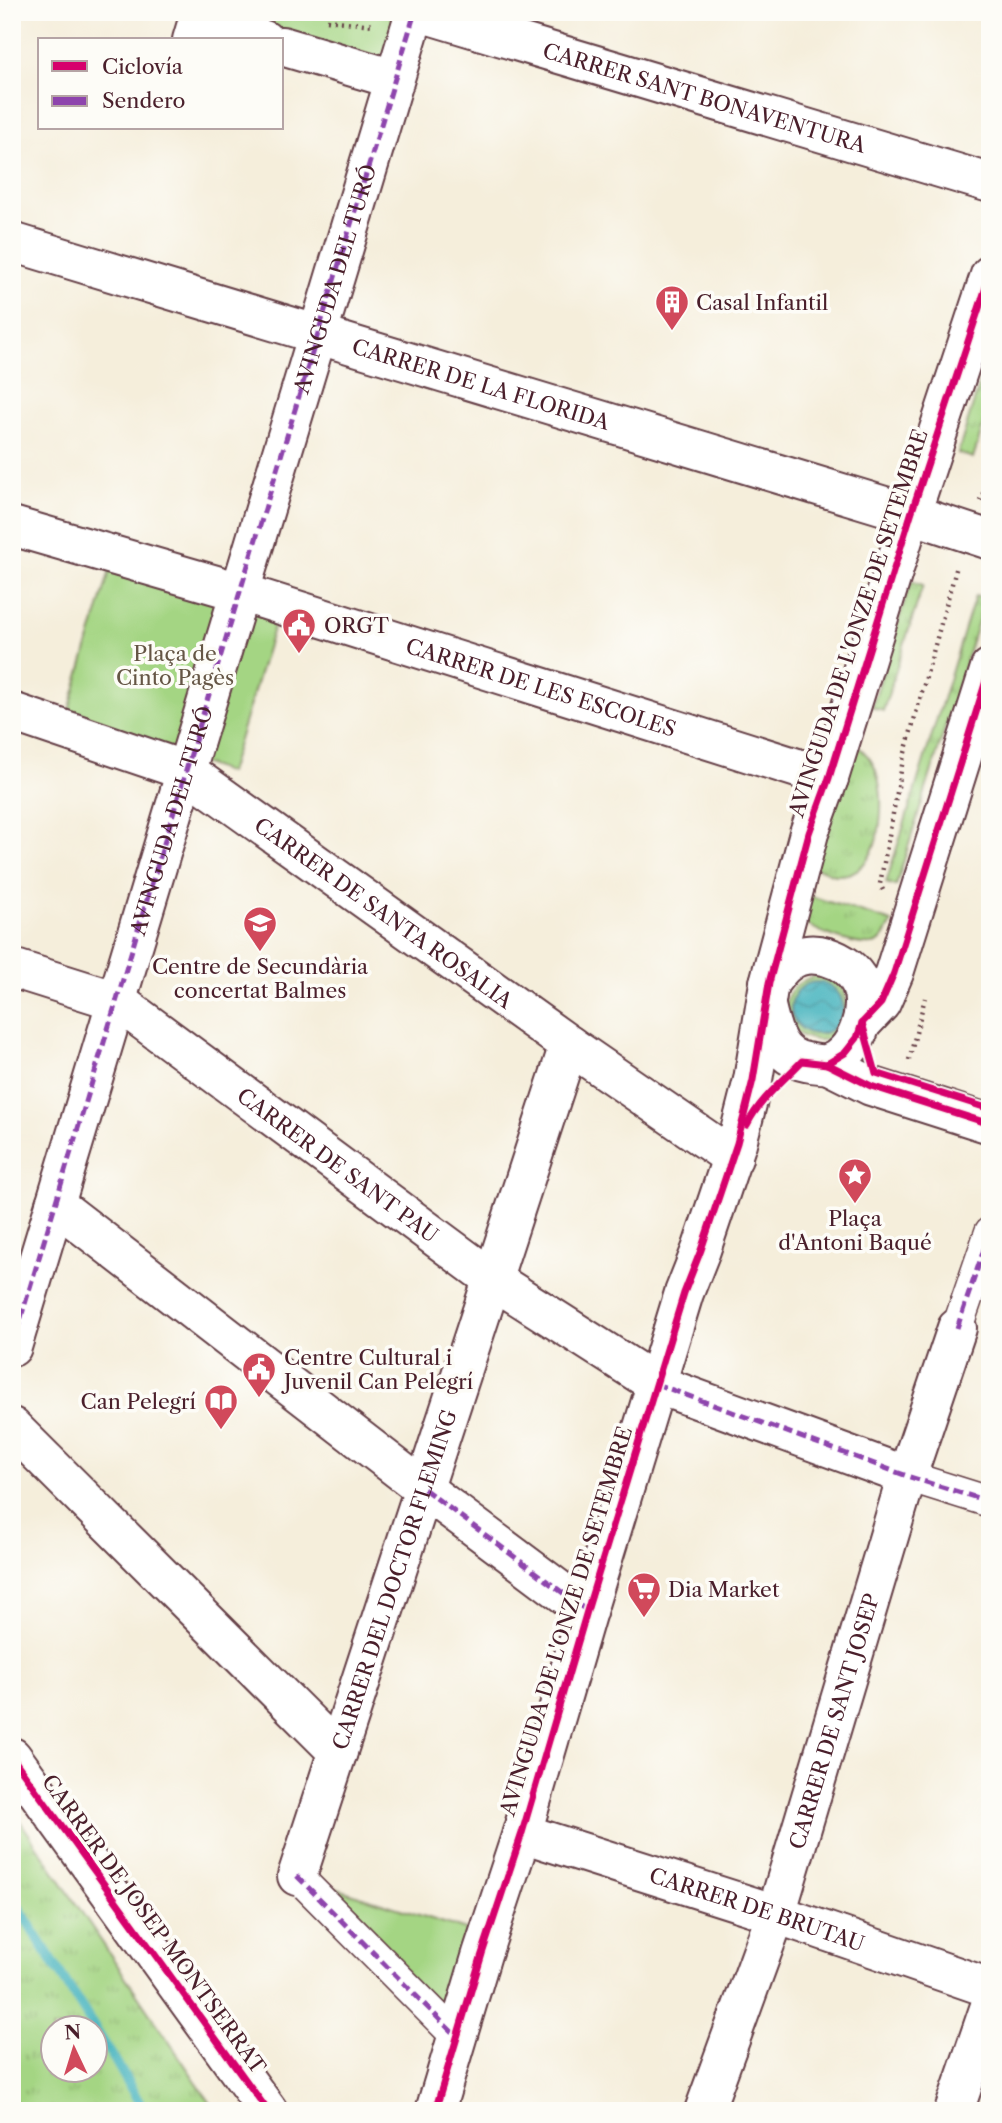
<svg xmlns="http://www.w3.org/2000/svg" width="1002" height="2123" viewBox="0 0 1002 2123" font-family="'Libre Caslon Text',serif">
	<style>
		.grass { fill: url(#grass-tufts); stroke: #777a57; stroke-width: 2; fill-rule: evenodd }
		.park { fill: #a4d583; stroke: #777a57; stroke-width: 2 }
		.water { fill: url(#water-waves); stroke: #476974; stroke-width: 2 }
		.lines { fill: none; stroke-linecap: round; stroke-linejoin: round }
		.stream { stroke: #44b3be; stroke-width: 10 }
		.pedestrian-casing { stroke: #643e45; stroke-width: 33 }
		.minor-casing { stroke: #643e45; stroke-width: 42 }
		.secondary-casing { stroke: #643e45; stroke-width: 42 }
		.path { stroke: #643e45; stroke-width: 4.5; stroke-dasharray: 2 5; stroke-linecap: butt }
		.pedestrian { stroke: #fff; stroke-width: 30 }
		.minor { stroke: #fff; stroke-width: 38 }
		.secondary { stroke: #fff; stroke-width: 38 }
		.quiet { stroke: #8e44ad; stroke-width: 5; stroke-dasharray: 10 5; stroke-linecap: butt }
		.cycleway-casing { stroke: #fdfcf7; stroke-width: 11 }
		.cycleway { stroke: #d6006c; stroke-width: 7 }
		.labels { text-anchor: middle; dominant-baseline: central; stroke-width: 7; stroke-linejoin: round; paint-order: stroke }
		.street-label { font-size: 21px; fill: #4a1f2b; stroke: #fdfcf7 }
		.poi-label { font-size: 21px; fill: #4a1f2b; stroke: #fdfcf7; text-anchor: start }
		.park-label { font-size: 21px; fill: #655645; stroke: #fdfcf7 }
	</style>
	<defs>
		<pattern id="grass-tufts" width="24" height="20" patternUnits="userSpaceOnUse" patternTransform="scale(1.75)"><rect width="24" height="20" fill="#a4d583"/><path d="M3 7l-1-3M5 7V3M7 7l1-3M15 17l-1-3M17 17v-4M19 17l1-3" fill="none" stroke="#8fb671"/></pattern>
		<pattern id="water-waves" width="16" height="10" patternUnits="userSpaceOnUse" patternTransform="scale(1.75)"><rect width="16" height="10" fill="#44b3be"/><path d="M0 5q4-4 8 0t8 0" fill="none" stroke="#3b919b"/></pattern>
	</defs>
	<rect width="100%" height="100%" fill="#fdfcf7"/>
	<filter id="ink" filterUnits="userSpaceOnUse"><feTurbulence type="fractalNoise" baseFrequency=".0143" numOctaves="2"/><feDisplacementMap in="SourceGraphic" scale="14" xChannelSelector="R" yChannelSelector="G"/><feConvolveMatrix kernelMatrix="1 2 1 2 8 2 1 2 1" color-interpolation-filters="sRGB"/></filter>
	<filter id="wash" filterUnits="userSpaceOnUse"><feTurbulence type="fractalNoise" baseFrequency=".00686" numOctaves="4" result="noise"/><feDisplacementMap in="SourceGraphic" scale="28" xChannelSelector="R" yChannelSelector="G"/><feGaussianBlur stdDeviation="1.57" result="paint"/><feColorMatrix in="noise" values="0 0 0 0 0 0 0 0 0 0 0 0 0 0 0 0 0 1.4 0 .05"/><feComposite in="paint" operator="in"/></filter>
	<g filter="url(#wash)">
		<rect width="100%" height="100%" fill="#f5eedb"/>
		<g class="grass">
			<polygon points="990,350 990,404 973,458 958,453"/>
			<polygon points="911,581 923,585 883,711 872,707"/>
			<polygon points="975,596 985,599 896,886 886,883"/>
			<path d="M851 742C863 749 873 760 877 774 887 806 881 878 836 875 829 874 819 868 811 865Z"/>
			<path d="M801 893 892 922C889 928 885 937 880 941 867 952 818 932 805 923Z"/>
			<path d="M817 976C839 979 850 990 845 1013 844 1017 844 1025 841 1029 831 1046 803 1041 793 1029 774 1006 791 981 817 976ZM817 982 826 984 837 1026 822 1034 809 984Z"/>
			<path d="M12 1809 216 2111H21L12 2096ZM52 2028H94V2070H52Z"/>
		</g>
		<g class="park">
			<polygon points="228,12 403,12 384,65"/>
			<polygon points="113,560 279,609 229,773 68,714"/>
			<polygon points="297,1876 466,1930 462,1944 438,2006"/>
		</g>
		<circle class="water" cx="817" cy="1008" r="26"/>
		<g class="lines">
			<polyline class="stream" points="12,1897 116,2062 144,2111"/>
		</g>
	</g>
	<g filter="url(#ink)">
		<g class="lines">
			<g class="pedestrian-casing">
				<g id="pedestrian">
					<polyline points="957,1328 990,1232"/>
					<polyline points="907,1476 990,1502"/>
					<polyline points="297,1876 457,2037"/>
				</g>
			</g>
			<g class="minor-casing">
				<g id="minor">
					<path id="s1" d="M419 12 990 183"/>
					<polyline points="192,40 198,20 264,40"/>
					<polyline points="282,46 394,79"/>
					<path id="s2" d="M12 242 911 514 990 540"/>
					<path id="s3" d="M12 526 240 592 829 778"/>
					<path id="s4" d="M12 712 186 771 569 1045 733 1158"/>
					<path id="s5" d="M12 968 117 1001 492 1279 656 1384 907 1476"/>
					<polyline points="827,1064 871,1086 990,1124"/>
					<polyline points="55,1204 424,1489 587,1611"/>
					<polyline points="12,1347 415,12"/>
					<polyline points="12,1427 338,1752"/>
					<polyline points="12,1757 268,2111"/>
					<path id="s6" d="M522 1833 776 1914 990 1988"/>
					<path id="s7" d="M297 1876 569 1045"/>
					<path id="s8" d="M704 2111 776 1914 907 1476 957 1328"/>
					<polyline points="954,2111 990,2006"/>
				</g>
			</g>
			<g class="secondary-casing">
				<g id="secondary">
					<path d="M766 1006C772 1031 777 1057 806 1062 812 1063 822 1065 827 1064 856 1056 872 1009 860 983 848 958 809 945 787 963 780 968 775 976 769 983"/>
					<polyline points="862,1023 881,1003 894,973 990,668"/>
					<polyline points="435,2111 482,1954 522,1833 587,1611 684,1293 701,1250 737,1143 753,1080 769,983 809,833 829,778 911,514 990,275"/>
				</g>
			</g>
			<g class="path">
				<polyline points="327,20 374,25"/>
				<polyline points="980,501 990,476"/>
				<polyline points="883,890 880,884 903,760 957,566"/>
				<polyline points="909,1060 925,998"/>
			</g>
			<use href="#pedestrian" class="pedestrian"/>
			<use href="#minor" class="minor"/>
			<use href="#secondary" class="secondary"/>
			<g class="quiet">
				<polyline points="957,1328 990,1232"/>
				<path id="s9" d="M12 1347 415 12"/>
				<polyline points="656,1384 907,1476 990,1502"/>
				<polyline points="424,1489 587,1611"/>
				<polyline points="297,1876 457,2037"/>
			</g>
			<g class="cycleway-casing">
				<g id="cycleway">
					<polyline points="862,1023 876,1073 990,1109"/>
					<polyline points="827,1064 871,1086 990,1124"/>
					<path d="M747 1125C760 1099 783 1081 802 1061L827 1064 845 1053 857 1038 862 1023 881 1003 894 973 990 668"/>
					<polyline points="12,1757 268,2111"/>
					<polyline points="435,2111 482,1954 522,1833 587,1611 684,1293 701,1250 737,1143 753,1080 769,983 809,833 829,778 911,514 990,275"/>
				</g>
			</g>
			<use href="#cycleway" class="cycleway"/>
		</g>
	</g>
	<defs>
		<g id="building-pin" transform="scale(1.75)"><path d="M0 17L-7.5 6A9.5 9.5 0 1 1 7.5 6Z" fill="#d1495b" stroke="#fdfcf7"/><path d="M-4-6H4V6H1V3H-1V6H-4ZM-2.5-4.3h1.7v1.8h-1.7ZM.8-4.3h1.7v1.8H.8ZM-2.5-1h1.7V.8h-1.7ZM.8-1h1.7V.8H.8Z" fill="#fff"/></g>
		<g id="civic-pin" transform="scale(1.75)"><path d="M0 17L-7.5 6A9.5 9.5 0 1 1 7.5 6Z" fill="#d1495b" stroke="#fdfcf7"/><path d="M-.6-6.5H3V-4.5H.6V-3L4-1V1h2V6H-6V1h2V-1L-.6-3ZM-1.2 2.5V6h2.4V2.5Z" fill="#fff"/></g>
		<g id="school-pin" transform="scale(1.75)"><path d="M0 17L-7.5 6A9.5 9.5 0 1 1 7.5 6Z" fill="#d1495b" stroke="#fdfcf7"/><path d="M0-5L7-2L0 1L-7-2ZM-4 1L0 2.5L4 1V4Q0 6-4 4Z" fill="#fff"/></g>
		<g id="sight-pin" transform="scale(1.75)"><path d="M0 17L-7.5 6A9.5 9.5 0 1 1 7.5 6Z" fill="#d1495b" stroke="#fdfcf7"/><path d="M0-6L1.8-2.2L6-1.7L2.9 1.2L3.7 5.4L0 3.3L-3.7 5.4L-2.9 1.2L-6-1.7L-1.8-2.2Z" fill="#fff"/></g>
		<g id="library-pin" transform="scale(1.75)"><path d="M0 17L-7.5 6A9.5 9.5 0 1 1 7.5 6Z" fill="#d1495b" stroke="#fdfcf7"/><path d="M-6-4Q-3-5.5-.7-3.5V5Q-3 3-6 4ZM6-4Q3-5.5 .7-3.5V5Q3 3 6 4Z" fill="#fff"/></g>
		<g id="supermarket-pin" transform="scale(1.75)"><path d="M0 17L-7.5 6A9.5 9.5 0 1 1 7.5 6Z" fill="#d1495b" stroke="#fdfcf7"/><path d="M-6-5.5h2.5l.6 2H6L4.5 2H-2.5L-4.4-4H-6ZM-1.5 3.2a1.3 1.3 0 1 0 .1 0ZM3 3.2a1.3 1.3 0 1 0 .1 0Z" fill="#fff"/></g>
	</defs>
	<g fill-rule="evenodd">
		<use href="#building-pin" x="672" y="302"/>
		<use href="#civic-pin" x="299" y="625"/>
		<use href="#school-pin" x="260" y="923"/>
		<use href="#sight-pin" x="855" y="1175"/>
		<use href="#civic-pin" x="259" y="1369"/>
		<use href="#library-pin" x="221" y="1401"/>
		<use href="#supermarket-pin" x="644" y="1589"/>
	</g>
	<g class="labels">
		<g class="street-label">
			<text stroke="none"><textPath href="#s1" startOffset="298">CARRER SANT BONAVENTURA</textPath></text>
			<text stroke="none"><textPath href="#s9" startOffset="1116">AVINGUDA DEL TURÓ</textPath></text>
			<text stroke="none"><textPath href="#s2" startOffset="490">CARRER DE LA FLORIDA</textPath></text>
			<text transform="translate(858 623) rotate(-72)">AVINGUDA DE L'ONZE DE SETEMBRE</text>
			<text stroke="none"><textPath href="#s3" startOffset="553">CARRER DE LES ESCOLES</textPath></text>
			<text stroke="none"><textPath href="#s9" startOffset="550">AVINGUDA DEL TURÓ</textPath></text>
			<text stroke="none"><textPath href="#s4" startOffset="427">CARRER DE SANTA ROSALIA</textPath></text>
			<text stroke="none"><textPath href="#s5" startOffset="385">CARRER DE SANT PAU</textPath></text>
			<text stroke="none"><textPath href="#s7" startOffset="312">CARRER DEL DOCTOR FLEMING</textPath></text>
			<text transform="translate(566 1621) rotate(-73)">AVINGUDA DE L'ONZE DE SETEMBRE</text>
			<text stroke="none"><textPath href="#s8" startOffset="411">CARRER DE SANT JOSEP</textPath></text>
			<text stroke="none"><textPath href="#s6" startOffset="247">CARRER DE BRUTAU</textPath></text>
			<text transform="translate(154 1924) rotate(54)">CARRER DE JOSEP MONTSERRAT</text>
		</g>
		<g class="poi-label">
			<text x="696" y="302">Casal Infantil</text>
			<text x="324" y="625">ORGT</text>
			<text x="260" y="966" text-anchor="middle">Centre de Secundària<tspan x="260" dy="24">concertat Balmes</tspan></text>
			<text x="855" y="1218" text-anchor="middle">Plaça<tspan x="855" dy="24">d'Antoni Baqué</tspan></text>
			<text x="284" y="1357">Centre Cultural i<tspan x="284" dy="24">Juvenil Can Pelegrí</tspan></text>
			<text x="196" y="1401" text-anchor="end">Can Pelegrí</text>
			<text x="668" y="1589">Dia Market</text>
		</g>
		<g class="park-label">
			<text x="175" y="653">Plaça de<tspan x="175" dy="24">Cinto Pagès</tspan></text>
		</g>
	</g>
	<rect width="1002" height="2123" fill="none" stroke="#fdfcf7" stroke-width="42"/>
	<rect x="38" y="38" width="245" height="91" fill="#fdfcf7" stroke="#b5a4a5" stroke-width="2"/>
	<rect x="52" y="61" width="35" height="10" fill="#d6006c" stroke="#b5a4a5" stroke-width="2"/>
	<text x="102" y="74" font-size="21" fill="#4a1f2b">Ciclovía</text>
	<rect x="52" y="96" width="35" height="10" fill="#8e44ad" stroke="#b5a4a5" stroke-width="2"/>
	<text x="102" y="108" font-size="21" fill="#4a1f2b">Sendero</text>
	<g transform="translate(74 2049) rotate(356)"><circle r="33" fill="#fdfcf7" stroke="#b5a4a5" stroke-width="2"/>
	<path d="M0-5L12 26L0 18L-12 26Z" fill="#d1495b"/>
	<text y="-10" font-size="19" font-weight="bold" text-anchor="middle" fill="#4a1f2b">N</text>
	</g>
</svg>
